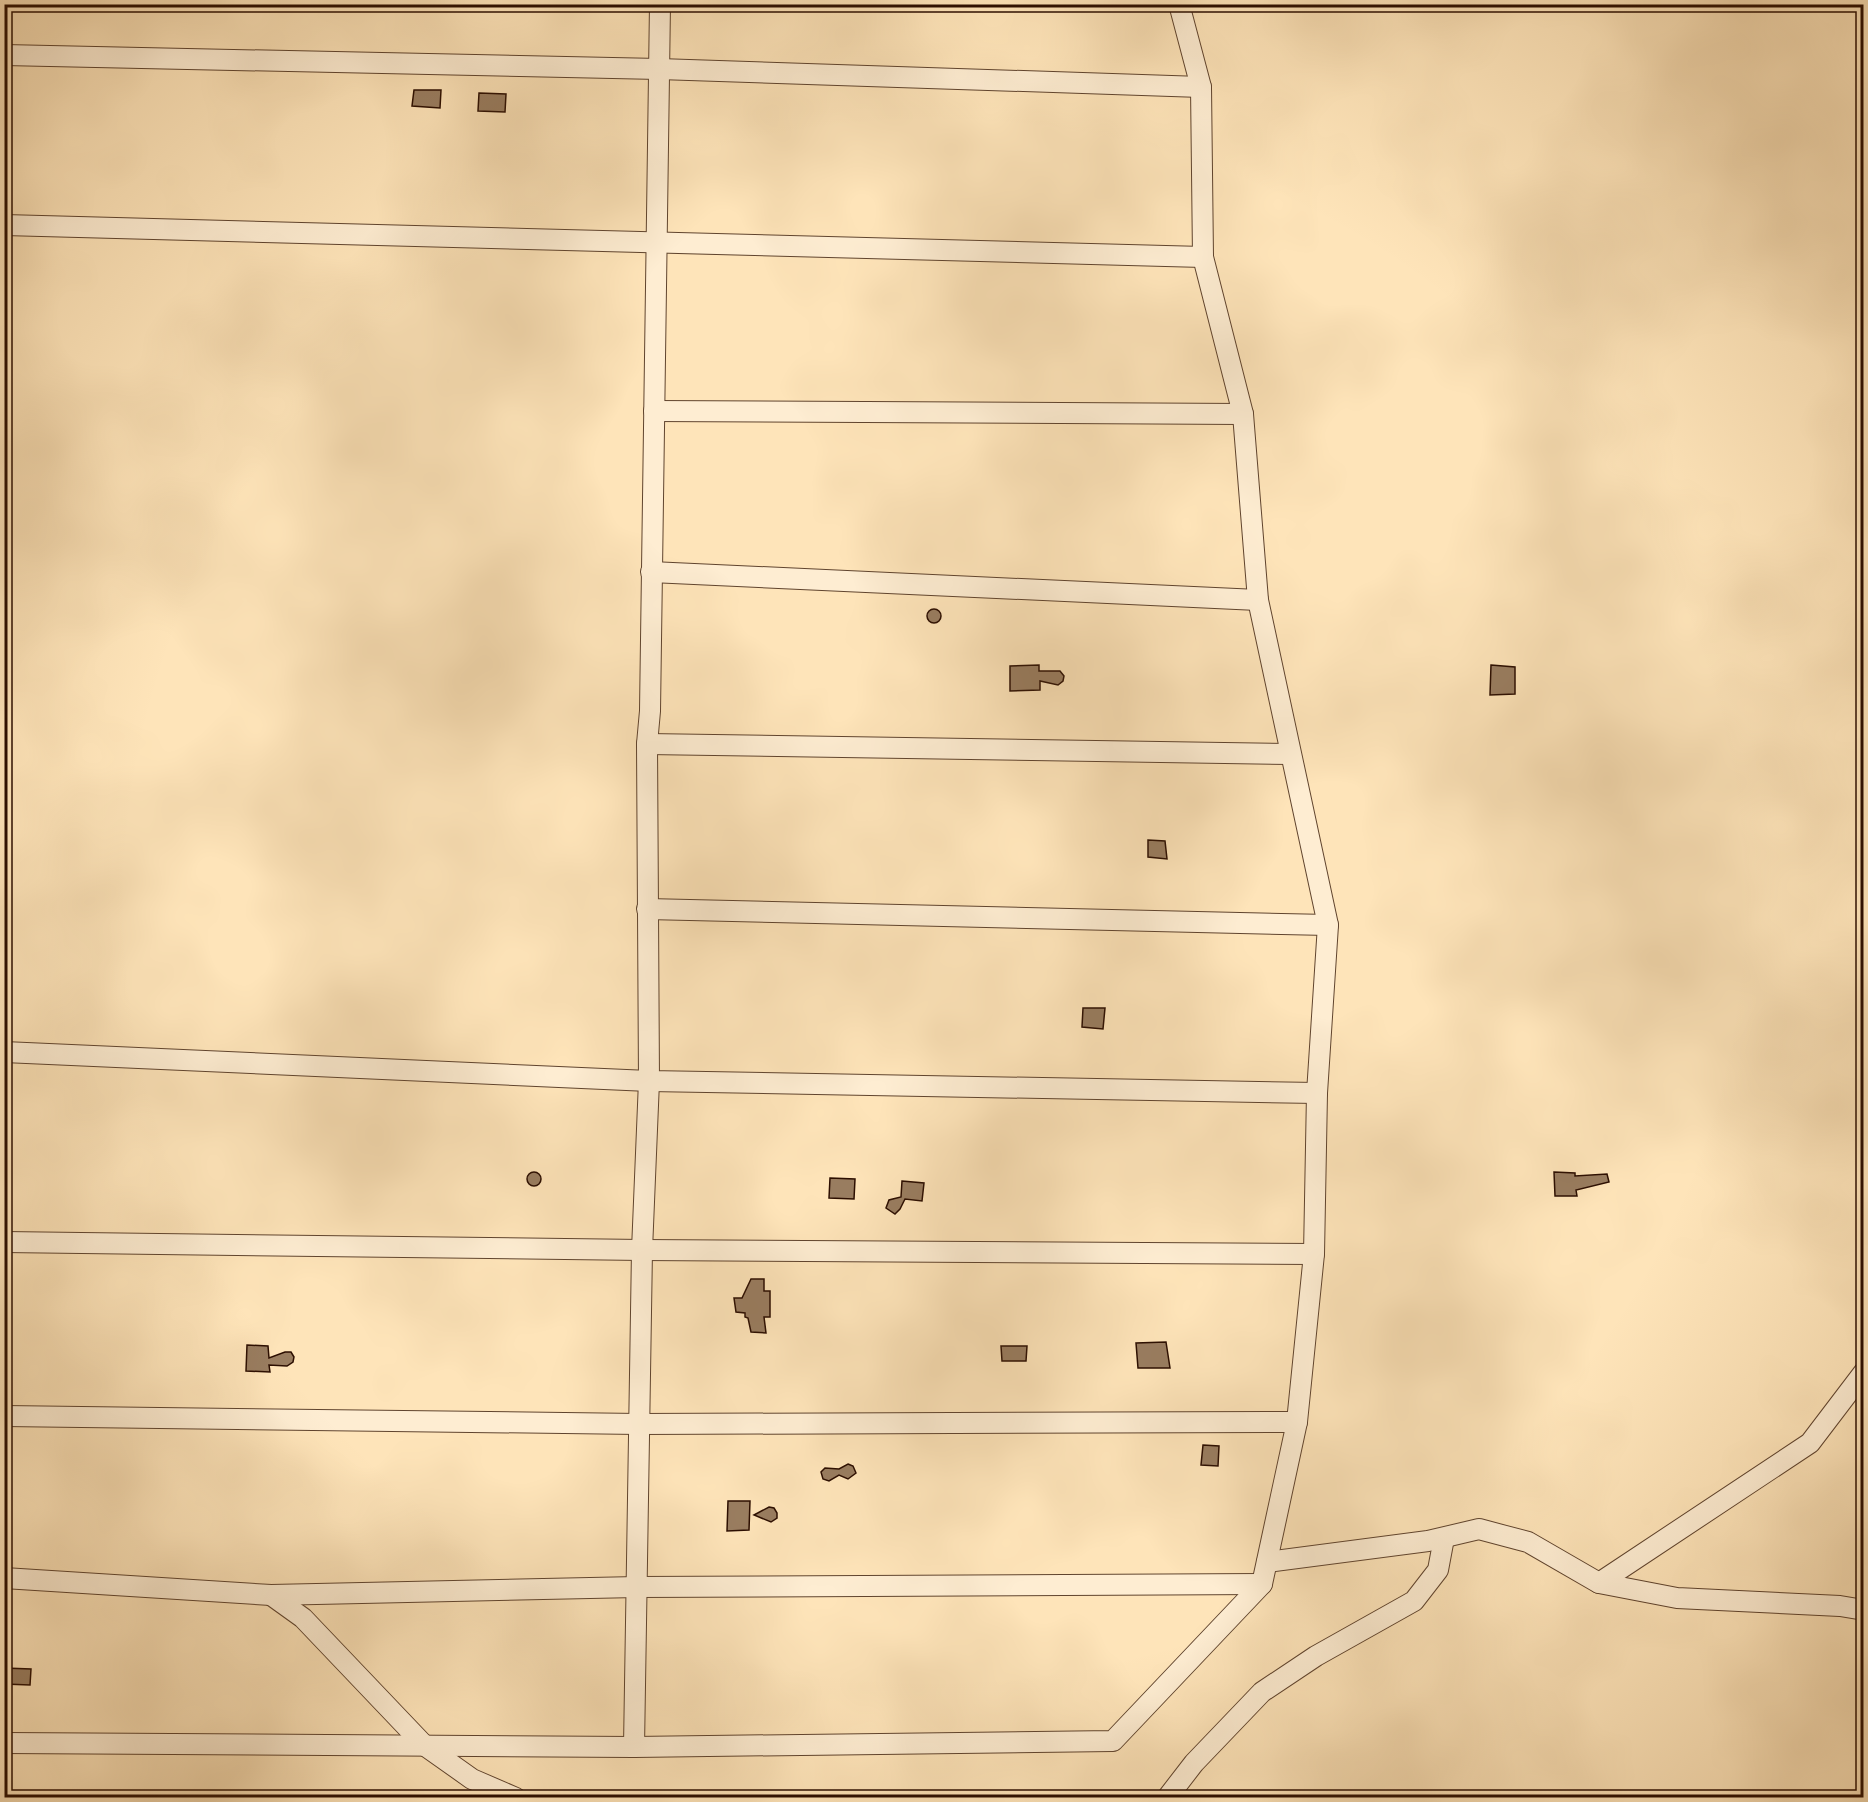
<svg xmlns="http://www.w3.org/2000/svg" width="1868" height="1802" viewBox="0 0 1868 1802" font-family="Vollkorn,serif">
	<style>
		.building { fill: #997d60; stroke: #2c0e00; stroke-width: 1.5 }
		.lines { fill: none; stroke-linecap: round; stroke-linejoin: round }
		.minor-casing { stroke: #60442e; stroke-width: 22 }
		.minor { stroke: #feedd2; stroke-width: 20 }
	</style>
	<rect width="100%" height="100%" fill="#fee4b9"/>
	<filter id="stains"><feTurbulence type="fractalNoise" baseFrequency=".00333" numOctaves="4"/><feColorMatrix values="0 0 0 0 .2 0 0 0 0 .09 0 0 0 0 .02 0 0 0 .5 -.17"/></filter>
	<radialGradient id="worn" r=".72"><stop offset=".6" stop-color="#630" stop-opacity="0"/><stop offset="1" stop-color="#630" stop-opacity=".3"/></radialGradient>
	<g class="building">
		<polygon points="414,90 441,90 440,108 412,106"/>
		<polygon points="479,93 506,94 505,112 478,111"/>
		<circle cx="934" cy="616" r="7"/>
		<polygon points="1039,665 1039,671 1060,671 1064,676 1063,681 1058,685 1040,681 1040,690 1010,691 1010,666"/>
		<polygon points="1491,665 1515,667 1515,694 1490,695"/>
		<polygon points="1148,840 1165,841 1167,859 1148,857"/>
		<polygon points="1083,1008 1105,1008 1103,1029 1082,1027"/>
		<circle cx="534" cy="1179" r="7"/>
		<polygon points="1554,1172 1575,1173 1575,1176 1607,1174 1609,1182 1576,1190 1577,1196 1555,1196"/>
		<polygon points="830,1178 855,1179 854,1199 829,1198"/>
		<polygon points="902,1181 924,1183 922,1201 905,1199 900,1209 895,1214 886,1208 889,1200 901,1197"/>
		<polygon points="751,1279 764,1279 764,1291 770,1291 770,1317 764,1317 766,1333 751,1332 748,1318 745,1317 745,1313 736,1312 734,1298 742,1298"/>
		<polygon points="1166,1342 1170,1368 1138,1368 1136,1343"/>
		<polygon points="247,1345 268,1346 269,1358 285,1352 291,1352 294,1357 293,1362 287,1366 269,1365 270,1372 246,1371"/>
		<polygon points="1001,1346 1027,1346 1026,1361 1002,1361"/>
		<polygon points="1203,1445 1219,1446 1218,1466 1201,1465"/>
		<polygon points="848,1464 853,1466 856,1473 848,1479 839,1475 829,1481 823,1479 821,1472 825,1468 839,1469"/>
		<polygon points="728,1501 750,1501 749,1530 727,1531"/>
		<polygon points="769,1507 774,1508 777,1513 777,1518 771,1522 754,1515"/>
		<polygon points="4,1668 31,1669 30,1685 4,1684"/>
	</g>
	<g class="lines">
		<g class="minor-casing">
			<g id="minor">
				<polyline points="4,55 659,69 1201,87"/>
				<polyline points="4,225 1203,257"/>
				<polyline points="654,411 1243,414"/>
				<polyline points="651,572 1258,600"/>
				<polyline points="647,744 1290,754"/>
				<polyline points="647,909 1328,925"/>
				<polyline points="4,1052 649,1081 1317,1093"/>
				<polyline points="4,1242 642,1250 1314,1254"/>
				<polyline points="4,1416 639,1424 1297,1422"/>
				<polyline points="1267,1562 1428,1541 1479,1529 1528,1542 1599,1583 1677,1598 1840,1606 1864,1610"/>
				<polyline points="4,1578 271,1595 637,1587 1262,1584"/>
				<polyline points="1599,1583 1810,1443 1864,1372"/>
				<polyline points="271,1595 303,1618 424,1745 472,1779 516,1798"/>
				<polyline points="4,1743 634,1747 1113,1741 1262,1584 1297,1422 1314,1254 1317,1093 1328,925 1258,600 1243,414 1203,257 1201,87 1179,4"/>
				<polyline points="634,1747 642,1250 649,1081 647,744 650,711 660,4"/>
				<polyline points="1167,1798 1194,1763 1262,1692 1316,1656 1414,1601 1438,1570 1444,1538"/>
			</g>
		</g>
		<use href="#minor" class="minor"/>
	</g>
	<rect width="1868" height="1802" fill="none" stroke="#fee4b9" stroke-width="24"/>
	<rect x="6" y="6" width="1856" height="1790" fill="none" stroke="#2c0e00" stroke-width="3"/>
	<rect x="12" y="12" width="1844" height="1778" fill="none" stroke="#2c0e00" stroke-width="1.5"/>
	<rect width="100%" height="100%" filter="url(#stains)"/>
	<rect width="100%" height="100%" fill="url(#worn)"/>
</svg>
